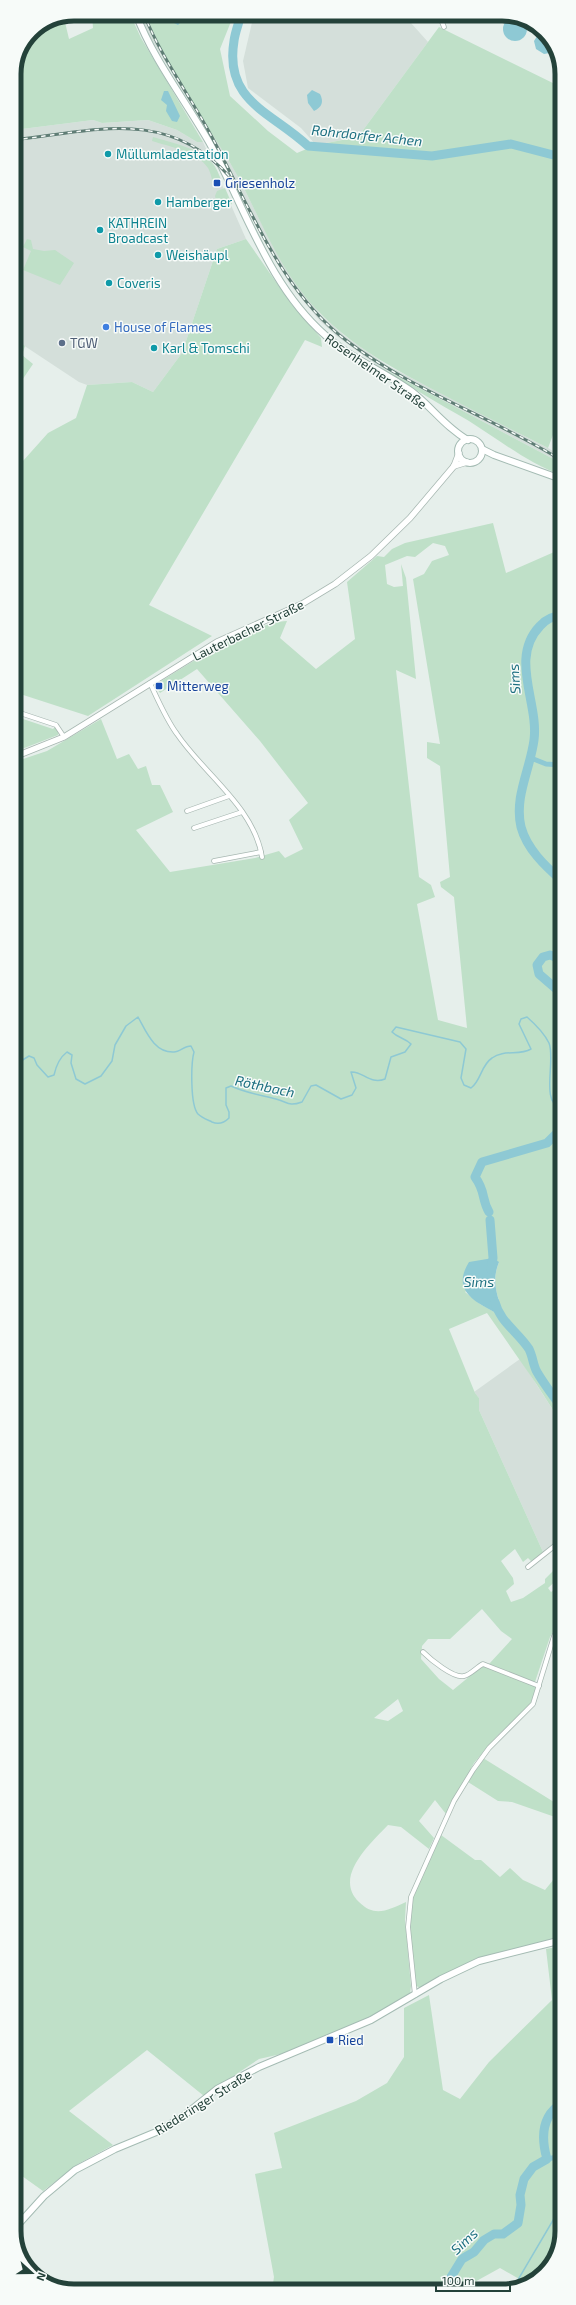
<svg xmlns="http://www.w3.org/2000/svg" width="576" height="2305" viewBox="0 0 576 2305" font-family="'Exo 2',sans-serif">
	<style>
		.built { fill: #d4dfda }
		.green { fill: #bfe0c8; fill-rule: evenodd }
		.water { fill: #8ec9d4 }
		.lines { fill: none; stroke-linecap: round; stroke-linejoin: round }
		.stream { stroke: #8ec9d4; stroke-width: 1.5 }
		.canal { stroke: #8ec9d4; stroke-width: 5 }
		.river { stroke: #8ec9d4; stroke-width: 9 }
		.minor-casing { stroke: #a8b8b2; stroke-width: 5.5 }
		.tertiary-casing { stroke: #a8b8b2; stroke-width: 7 }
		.secondary-casing { stroke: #a4bbb3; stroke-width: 8 }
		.minor { stroke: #fff; stroke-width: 4 }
		.tertiary { stroke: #fff; stroke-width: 5.5 }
		.secondary { stroke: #fff; stroke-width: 6 }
		.rail-casing { stroke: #5f7d75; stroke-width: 3 }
		.rail { stroke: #f7fbf9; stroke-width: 1.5; stroke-dasharray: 4.5; stroke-linecap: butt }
		.culture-dot { fill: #0f9aa8; stroke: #f7fbf9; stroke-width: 1.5 }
		.transit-dot { fill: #1a4fb4; stroke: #f7fbf9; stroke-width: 1.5 }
		.shop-dot { fill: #3f7fe0; stroke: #f7fbf9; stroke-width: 1.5 }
		.service-dot { fill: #5c6f8a; stroke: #f7fbf9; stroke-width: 1.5 }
		.labels { text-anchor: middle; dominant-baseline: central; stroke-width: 3; stroke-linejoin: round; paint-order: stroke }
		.culture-label { font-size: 13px; fill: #0d838f; stroke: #f7fbf9; text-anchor: start }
		.transit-label { font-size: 13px; fill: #164399; stroke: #f7fbf9; text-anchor: start }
		.shop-label { font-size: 13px; fill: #366cbe; stroke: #f7fbf9; text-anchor: start }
		.service-label { font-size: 13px; fill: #4e5e75; stroke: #f7fbf9; text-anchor: start }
		.street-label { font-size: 13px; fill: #24423a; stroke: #f7fbf9 }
		.water-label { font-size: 14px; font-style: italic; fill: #1c6f80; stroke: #f7fbf9 }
		.rim { fill: none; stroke: #24423a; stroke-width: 5 }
	</style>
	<rect width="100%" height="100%" fill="#e6efeb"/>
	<g class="built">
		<polygon points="140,14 146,14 162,49 235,171 280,259 320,314 346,337 388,366 548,448 561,456 561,463 378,366 338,337 320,321 289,283 258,228 216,147 146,30"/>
		<polygon points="254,14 403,14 428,42 358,137 316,145 301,128 248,88 243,61"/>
		<polygon points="93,120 102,123 148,120 177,130 197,142 203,142 246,239 217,249 182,353 153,392 132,382 87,385 79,382 14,339 14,130"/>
		<polygon points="520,1359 562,1424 562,1544 543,1552 479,1410 479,1398 474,1392"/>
	</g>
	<g class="green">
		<polygon points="92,14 130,14 141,38 203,142 197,142 177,130 148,120 102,123 93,120 14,130 14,74 32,32 64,18 69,39 93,28"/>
		<path d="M146 14H168L170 21 181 15 178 14H234L220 49 230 96 268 131 297 153 316 145 358 137 439 27 561 87V414L548 448C511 429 474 411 438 392 384 364 330 334 295 283 268 245 253 201 229 161 202 116 164 63 146 14Z"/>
		<path d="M153 137C172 143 201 148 214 165 217 169 220 177 222 182L214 186C212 181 211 173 208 168 197 151 170 147 152 141Z"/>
		<polygon points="225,188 232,204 224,207 217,205 215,196 217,191"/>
		<polygon points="27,239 31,240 33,249 44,251 55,250 74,263 60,285 23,270 31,251 23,247"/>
		<polygon points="246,239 292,305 321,338 322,347 305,340 149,605 212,636 88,716 14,692 14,471 48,433 76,418 87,385 132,382 153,392 182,353 217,249"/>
		<polygon points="14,339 25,346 22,355 33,364 14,392"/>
		<path d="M378 366 561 463V475C528 463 499 440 469 421 438 403 408 386 378 366Z"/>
		<path d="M493 523 506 573 561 549 562 1424 537 1385 487 1313 449 1329 475 1393 479 1398V1410L543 1552 532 1562 528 1558 523 1562 515 1549 501 1561 513 1578 514 1584 506 1591 511 1602 523 1598 545 1583V1579L556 1568 562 1567V1575L548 1588 551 1592 554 1590 562 1599V1618L550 1637 535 1682 489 1664 512 1639 501 1631 482 1609 450 1639H428L422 1646 421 1659 439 1679 453 1690 481 1667H487L533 1684 536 1688 530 1705 496 1737 474 1763 446 1814 435 1800 419 1821 434 1838 429 1849 401 1827 388 1825C370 1844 333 1877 359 1902 375 1918 388 1910 406 1902L405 1920 411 1986 410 1994 368 2019 281 2054 259 2059 204 2096 147 2050 69 2111 113 2145 78 2164 43 2191 15 2171 14 762 47 751 101 719 117 759 129 754 138 769 146 766 152 785H160L173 812 136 830 170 872 255 858 279 851 285 858 303 849 289 820 308 803 260 741 197 669 160 693 158 690 163 686 160 682C188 664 255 622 287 621L280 638 316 669 355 639 347 582 377 556 384 557 392 549 405 543ZM433 543 445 546 449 555 432 561 424 574 413 579 440 744 427 742V758L440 766 450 877 440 882 441 887 454 897 467 1028 438 1020 417 904 435 897 431 885 419 877 396 670 416 679 406 578 401 564 403 586 394 587 387 584 385 565 407 556 415 557ZM499 1262C492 1280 496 1290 501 1308L498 1314 480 1304 465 1292ZM398 1699 403 1711 388 1721 374 1718Z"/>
		<polygon points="14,716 53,729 55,727 59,731 58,735 14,752"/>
		<polygon points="483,1758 562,1807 562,1822 555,1817 512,1802 498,1801 468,1782"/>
		<polygon points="441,1835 475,1860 481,1860 500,1877 510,1868 523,1880 545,1890 562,1869 562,1937 477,1958 421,1988 416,1986 409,1921 412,1899"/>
		<polygon points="562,1946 562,2231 547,2270 526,2283 500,2268 471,2284 467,2290 272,2290 274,2277 255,2174 282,2168 274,2133 356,2101 387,2083 404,2057 404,2008 429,1995 443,2090 460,2099 489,2062 552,2000 546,1949"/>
	</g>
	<g class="water">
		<polygon points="168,14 181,15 183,20 178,25 170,21"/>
		<circle cx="515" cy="29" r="12"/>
		<polygon points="541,30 544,32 555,52 544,54 536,49 534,41"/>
		<path d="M312 90 320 94C324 102 322 107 314 111L308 103 307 95Z"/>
		<polygon points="164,91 168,91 180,116 177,122 172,121 166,111 167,105 161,100"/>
		<path d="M493 1258 499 1262C492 1280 496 1290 501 1308L498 1314C475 1302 451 1291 469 1262Z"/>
	</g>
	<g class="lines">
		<g class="stream">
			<path d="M15 1073 21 1061 29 1056 34 1058 37 1065 48 1077 54 1075C56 1066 59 1058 67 1052L72 1055 71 1063 76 1079 85 1084 101 1076 112 1061 115 1045 126 1026 138 1017C146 1031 154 1053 174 1052 180 1052 184 1046 191 1046L194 1052C191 1063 190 1105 198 1114 202 1118 208 1120 212 1122 219 1125 224 1123 229 1118V1112L226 1105V1088L231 1086C246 1093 260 1095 276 1099 288 1102 288 1107 302 1102L311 1086 316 1085 341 1099 352 1095 356 1088 351 1072C363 1071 370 1085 385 1079L391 1057 405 1052 411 1044C405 1038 398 1038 392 1032L396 1027 460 1042 466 1049 461 1078 464 1085 471 1088C481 1081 481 1065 492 1058 504 1049 519 1056 531 1049L519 1024 521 1019 527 1017C535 1024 544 1033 549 1043 556 1060 540 1103 561 1108"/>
			<polyline points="15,1108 19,1113 18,1116 15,1118"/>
			<polyline points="556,2157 562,2177"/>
			<polyline points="512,2290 562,2205"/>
		</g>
		<g class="canal">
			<polyline points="531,758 546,764 561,765"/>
			<polyline points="547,2159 562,2156"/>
		</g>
		<g class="river">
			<path d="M241 14C239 23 235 32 234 41 224 102 272 112 308 146L432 156 511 144 561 157"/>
			<path d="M561 616C552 616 546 619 540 626 509 658 539 703 534 740 530 770 514 797 521 827 527 849 545 866 561 880"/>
			<polyline points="561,959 550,955 543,957 537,965 539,974 561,993"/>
			<path d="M489 1212C481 1198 486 1192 475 1177L482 1162 547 1143 558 1132 561 1124"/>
			<polyline points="490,1220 493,1258 491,1269"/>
			<path d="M495 1302C500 1322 518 1332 529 1349 533 1357 533 1365 537 1372 544 1384 553 1396 562 1408"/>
			<path d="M443 2290 462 2259 474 2252 484 2240 494 2234H503L518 2223 521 2205 520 2195 524 2179 533 2167 547 2159C541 2138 541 2116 562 2103"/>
		</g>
		<g class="minor-casing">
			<g id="minor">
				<polyline points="444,14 442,22 444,27"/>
				<path d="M150 683C158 700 166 719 177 734 204 774 254 807 262 857"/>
				<polyline points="14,711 56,725 64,737"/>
				<polyline points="187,811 229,796"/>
				<polyline points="194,828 242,812"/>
				<polyline points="214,861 261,852"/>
				<polyline points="528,1567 562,1540"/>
				<path d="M423 1652C430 1659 454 1679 464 1676 470 1675 477 1667 483 1664L539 1686"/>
				<polyline points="415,1995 408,1927 411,1897 454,1801 473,1770 489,1748 533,1704 554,1636 562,1622"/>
			</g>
		</g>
		<g class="tertiary-casing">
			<g id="tertiary">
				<polyline points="454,466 467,462"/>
				<polyline points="14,757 64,737 217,642 302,604 335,584 371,556 410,518 454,466 459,453"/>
			</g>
		</g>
		<g class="secondary-casing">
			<g id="secondary">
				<path d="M136 14C153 59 185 100 209 142 245 207 268 285 325 335 350 358 383 371 411 391 431 406 446 428 468 440"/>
				<circle cx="470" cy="451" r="12"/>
				<polyline points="482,449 494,455 561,479"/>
				<polyline points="15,2228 44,2196 75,2170 115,2149 161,2130 182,2117 217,2089 259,2067 371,2020 441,1979 479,1961 562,1940"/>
			</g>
		</g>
		<use href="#minor" class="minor"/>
		<use href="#tertiary" class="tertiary"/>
		<use href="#secondary" class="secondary"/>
		<g class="rail-casing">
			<g id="rail">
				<path d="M144 14C160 55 186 90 207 128 248 201 278 289 347 341 413 391 492 417 561 460"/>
				<path d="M14 140C94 131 167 107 229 176"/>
			</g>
		</g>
		<use href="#rail" class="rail"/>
	</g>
	<g class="culture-dot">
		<circle cx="108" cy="154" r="4"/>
		<circle cx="158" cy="202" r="4"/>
		<circle cx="100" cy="230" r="4"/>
		<circle cx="158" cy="255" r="4"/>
		<circle cx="109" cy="283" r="4"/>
		<circle cx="154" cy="348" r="4"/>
	</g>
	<g class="transit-dot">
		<rect x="213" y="179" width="8" height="8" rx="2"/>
		<rect x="155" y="682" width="8" height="8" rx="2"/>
		<rect x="326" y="2036" width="8" height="8" rx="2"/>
	</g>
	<circle class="shop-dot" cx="106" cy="327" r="4"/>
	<circle class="service-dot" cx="62" cy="343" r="4"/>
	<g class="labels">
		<g class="culture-label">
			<text x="116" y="154">Müllumladestation</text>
			<text x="166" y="202">Hamberger</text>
			<text x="108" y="223">KATHREIN<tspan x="108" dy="15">Broadcast</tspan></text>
			<text x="166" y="255">Weishäupl</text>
			<text x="117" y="283">Coveris</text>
			<text x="162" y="348">Karl &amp; Tomschi</text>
		</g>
		<g class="transit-label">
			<text x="225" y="183">Griesenholz</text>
			<text x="167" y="686">Mitterweg</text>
			<text x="338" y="2040">Ried</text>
		</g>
		<g class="shop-label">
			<text x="114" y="327">House of Flames</text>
		</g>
		<g class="service-label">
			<text x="70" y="343">TGW</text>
		</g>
		<g class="street-label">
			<text transform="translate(376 371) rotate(35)">Rosenheimer Straße</text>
			<text transform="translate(248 630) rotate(-26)">Lauterbacher Straße</text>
			<text transform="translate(203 2102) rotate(-32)">Riederinger Straße</text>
		</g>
		<g class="water-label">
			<text transform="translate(367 135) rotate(6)">Rohrdorfer Achen</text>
			<text transform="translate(514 679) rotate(-94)">Sims</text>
			<text transform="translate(265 1086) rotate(12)">Röthbach</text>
			<text x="479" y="1281">Sims</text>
			<text transform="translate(464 2241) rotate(-43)">Sims</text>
		</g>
	</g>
	<path d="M0 0H576V2305H0ZM74 21H502A53 53 0 0 1 555 74V2231A53 53 0 0 1 502 2284H74A53 53 0 0 1 21 2231V74A53 53 0 0 1 74 21Z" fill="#f7fbf9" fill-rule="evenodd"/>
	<path class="rim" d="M74 21H502A53 53 0 0 1 555 74V2231A53 53 0 0 1 502 2284H74A53 53 0 0 1 21 2231V74A53 53 0 0 1 74 21Z"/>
	<g transform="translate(32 2273) rotate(111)" stroke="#f7fbf9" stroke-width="3" paint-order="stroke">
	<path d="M0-3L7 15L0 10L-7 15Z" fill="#24423a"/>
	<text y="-6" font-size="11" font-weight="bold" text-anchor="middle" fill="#24423a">N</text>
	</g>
	<path d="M436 2285v6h74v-6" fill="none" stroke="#24423a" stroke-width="2"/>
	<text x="442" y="2285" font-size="12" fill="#24423a" stroke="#f7fbf9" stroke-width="3" paint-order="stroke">100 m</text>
</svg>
